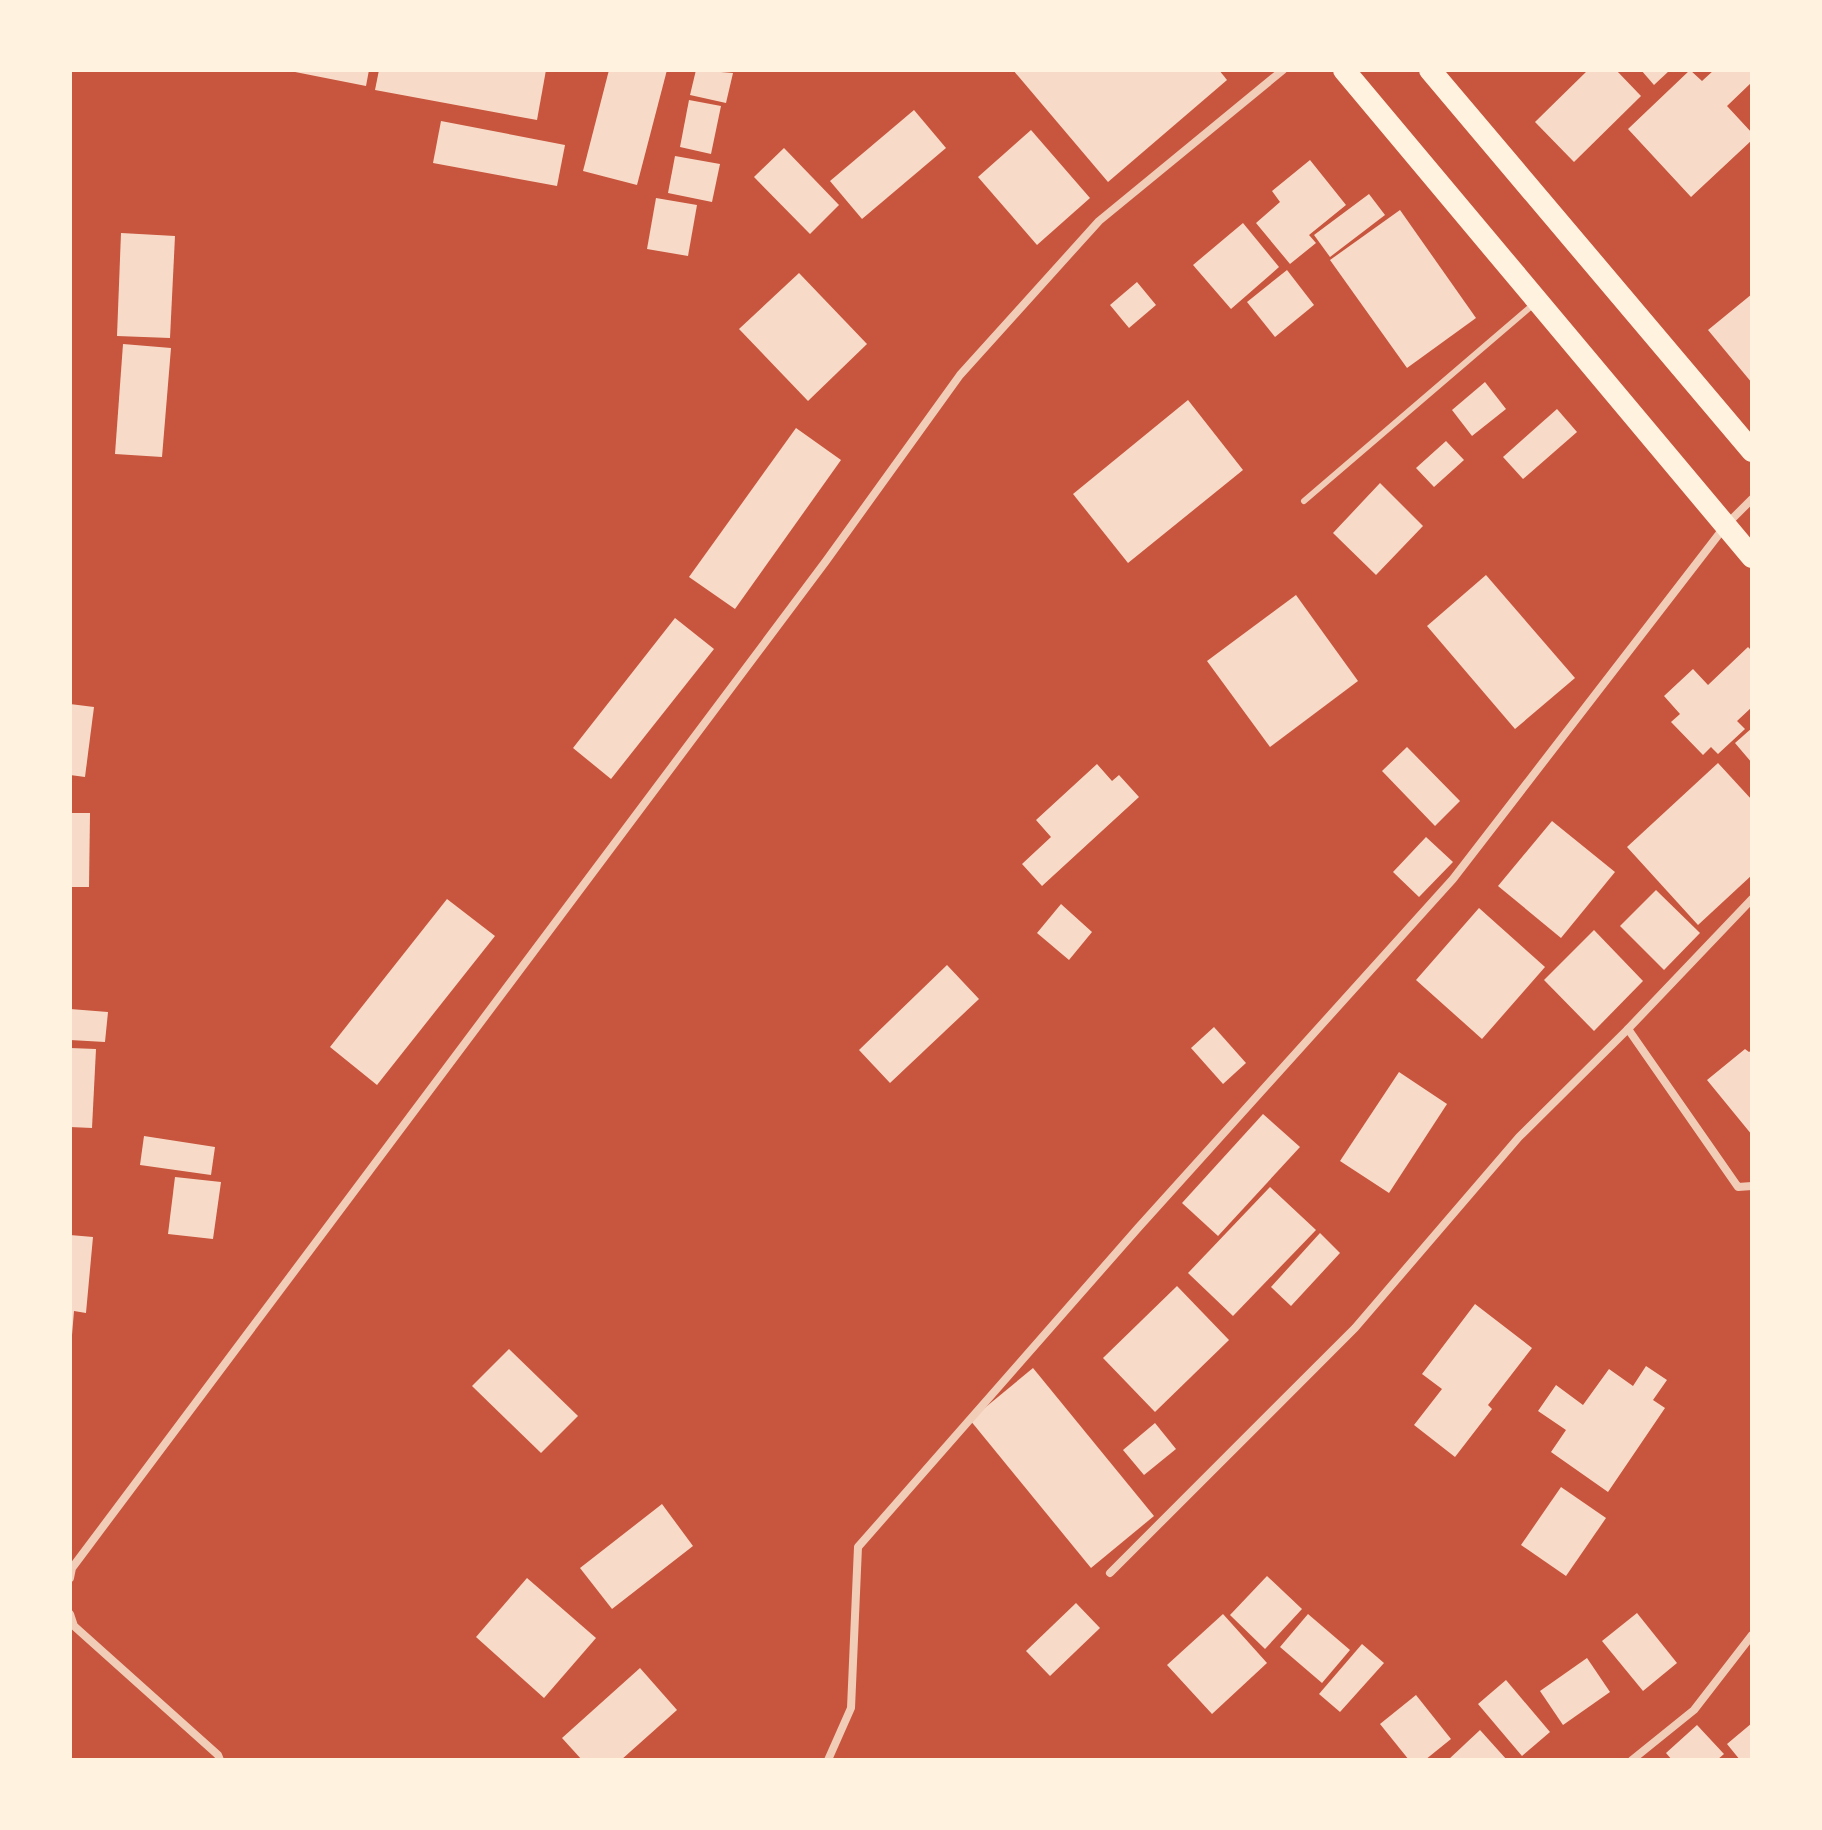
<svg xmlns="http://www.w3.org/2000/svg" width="1822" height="1830" viewBox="0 0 1822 1830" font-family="'Source Serif 4',serif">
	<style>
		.building { fill: #f7dbc8 }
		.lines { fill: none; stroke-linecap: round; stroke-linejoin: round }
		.service { stroke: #f1ccb7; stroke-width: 6 }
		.minor { stroke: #f1ccb7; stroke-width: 8 }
		.trunk { stroke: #fff3e0; stroke-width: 22 }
	</style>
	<rect width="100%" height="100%" fill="#c8553d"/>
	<g class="building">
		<polygon points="285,70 369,70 366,86"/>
		<polygon points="379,70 546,70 537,120 375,90"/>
		<polygon points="609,70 667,70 637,185 583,171"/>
		<polygon points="696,70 733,73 726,103 690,95"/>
		<polygon points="1013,70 1219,70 1227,80 1108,182"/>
		<polygon points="1588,70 1616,70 1641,96 1574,162 1535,122"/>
		<polygon points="1641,70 1670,70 1654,85"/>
		<polygon points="1690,70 1702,81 1714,70 1752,70 1752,82 1727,106 1752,133 1752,140 1691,197 1628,129"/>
		<polygon points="689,100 721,106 711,154 680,147"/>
		<polygon points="914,110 946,148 862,219 830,181"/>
		<polygon points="441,121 565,145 557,186 433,163"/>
		<polygon points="1031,130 1090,198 1037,245 978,177"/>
		<polygon points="784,148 839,205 810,234 754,177"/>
		<polygon points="675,156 720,164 712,202 668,193"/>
		<polygon points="1310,160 1346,205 1309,235 1316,243 1290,264 1256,223 1280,202 1272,191"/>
		<polygon points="1369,194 1385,215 1330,257 1314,235"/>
		<polygon points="656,198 697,205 688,256 647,249"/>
		<polygon points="1400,210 1476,318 1407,368 1330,260"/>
		<polygon points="1243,223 1279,267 1231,309 1193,265"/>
		<polygon points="121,233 175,236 170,338 117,336"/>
		<polygon points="1287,270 1314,305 1275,337 1247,302"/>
		<polygon points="799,273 867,344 808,401 739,329"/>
		<polygon points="1137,282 1156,305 1129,328 1110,305"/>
		<polygon points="1752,294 1752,383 1708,330"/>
		<polygon points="123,344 171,348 162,457 115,454"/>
		<polygon points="1485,382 1506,409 1472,436 1452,410"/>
		<polygon points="1188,400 1243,470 1128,563 1073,494"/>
		<polygon points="1557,409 1577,432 1523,479 1503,457"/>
		<polygon points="796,428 841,460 735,609 689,577"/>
		<polygon points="1446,441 1464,460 1434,487 1416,468"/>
		<polygon points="1380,483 1423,526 1376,575 1333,533"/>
		<polygon points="1486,575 1575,678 1515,729 1427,626"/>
		<polygon points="1296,595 1358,681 1270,747 1207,661"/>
		<polygon points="675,618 714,649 611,779 573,748"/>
		<polygon points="1748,647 1752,651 1752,707 1737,721 1745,729 1718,754 1711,747 1703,755 1671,722 1680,714 1664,696 1693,669 1708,685"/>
		<polygon points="70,704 94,707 85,777 70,775"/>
		<polygon points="1752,728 1752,763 1735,743"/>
		<polygon points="1407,747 1460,801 1435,826 1382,771"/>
		<polygon points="1718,763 1752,800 1752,875 1698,925 1627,847"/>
		<polygon points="1097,764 1112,781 1119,775 1139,797 1042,886 1022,864 1051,837 1036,820"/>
		<polygon points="70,813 90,813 89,887 70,887"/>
		<polygon points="1552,821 1615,872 1561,938 1498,886"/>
		<polygon points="1426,837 1453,862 1419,897 1393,872"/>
		<polygon points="1656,890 1700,933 1664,970 1620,926"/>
		<polygon points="447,899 495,936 377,1085 330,1047"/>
		<polygon points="1061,904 1092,932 1069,960 1037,933"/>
		<polygon points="1479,908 1545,967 1482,1039 1416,980"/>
		<polygon points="1594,930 1643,981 1594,1031 1544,980"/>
		<polygon points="947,965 979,999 890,1083 859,1050"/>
		<polygon points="70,1009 108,1012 105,1042 70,1040"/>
		<polygon points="1214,1027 1246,1063 1223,1084 1191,1048"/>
		<polygon points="70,1048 96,1049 92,1128 70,1127"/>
		<polygon points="1745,1049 1749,1052 1752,1050 1752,1135 1707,1080"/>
		<polygon points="1399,1072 1447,1104 1389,1193 1340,1161"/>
		<polygon points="1263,1114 1300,1147 1218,1236 1182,1203"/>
		<polygon points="144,1136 215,1147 211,1175 140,1165"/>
		<polygon points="175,1177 221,1182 213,1239 168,1234"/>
		<polygon points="1270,1187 1316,1230 1233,1316 1188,1273"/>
		<polygon points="1320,1233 1340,1253 1291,1306 1271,1287"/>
		<polygon points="70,1235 93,1237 86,1313 74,1311 72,1335 70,1334"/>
		<polygon points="1177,1286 1229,1340 1155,1412 1103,1358"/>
		<polygon points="1475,1304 1532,1348 1488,1405 1492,1409 1455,1457 1414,1425 1442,1389 1422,1374"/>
		<polygon points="509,1349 578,1416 541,1453 472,1386"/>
		<polygon points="1646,1366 1667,1380 1653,1400 1665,1408 1608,1492 1551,1452 1566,1430 1538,1411 1556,1385 1583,1405 1609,1369 1633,1386"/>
		<polygon points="1033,1368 1154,1516 1091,1568 970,1420"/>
		<polygon points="1155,1423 1176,1449 1144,1475 1123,1450"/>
		<polygon points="1561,1487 1606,1518 1566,1576 1521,1545"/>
		<polygon points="662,1504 693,1546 612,1609 580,1568"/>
		<polygon points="1267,1576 1302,1609 1265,1649 1230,1615"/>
		<polygon points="527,1578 596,1638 544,1698 476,1637"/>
		<polygon points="1076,1603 1100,1628 1050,1676 1026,1651"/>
		<polygon points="1637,1613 1677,1663 1643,1691 1602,1641"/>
		<polygon points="1223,1614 1267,1663 1212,1714 1167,1665"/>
		<polygon points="1308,1614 1350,1650 1322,1683 1280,1647"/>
		<polygon points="1362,1644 1384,1663 1340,1712 1319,1694"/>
		<polygon points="1587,1658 1610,1692 1563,1725 1540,1691"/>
		<polygon points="640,1668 677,1710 621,1760 582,1760 562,1738"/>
		<polygon points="1506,1680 1550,1732 1522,1756 1478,1704"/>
		<polygon points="1416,1695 1451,1739 1425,1760 1409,1760 1380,1724"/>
		<polygon points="1752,1723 1752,1760 1740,1760 1727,1744"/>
		<polygon points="1697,1725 1724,1754 1717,1760 1672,1760 1666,1753"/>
		<polygon points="1480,1730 1507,1760 1448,1760"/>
	</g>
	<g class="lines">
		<polyline class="service" points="1304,501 1535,303"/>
		<g class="minor">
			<polyline points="1628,1029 1738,1187 1752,1186"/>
			<polyline points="1110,1573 1355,1328 1519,1137 1628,1029 1752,899"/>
			<polyline points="70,1578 72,1568 826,561 960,375 1099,221 1283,70"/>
			<polyline points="70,1614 74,1626 218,1755 220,1760"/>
			<polyline points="828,1760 851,1708 858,1547 1138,1228 1453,879 1726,525 1752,499"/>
			<polyline points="1632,1760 1694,1710 1752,1635"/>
		</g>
		<g class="trunk">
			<polyline points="1344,70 1752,557"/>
			<polyline points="1430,70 1752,451"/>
		</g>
	</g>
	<rect width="1822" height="1830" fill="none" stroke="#fff3e0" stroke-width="144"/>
</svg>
